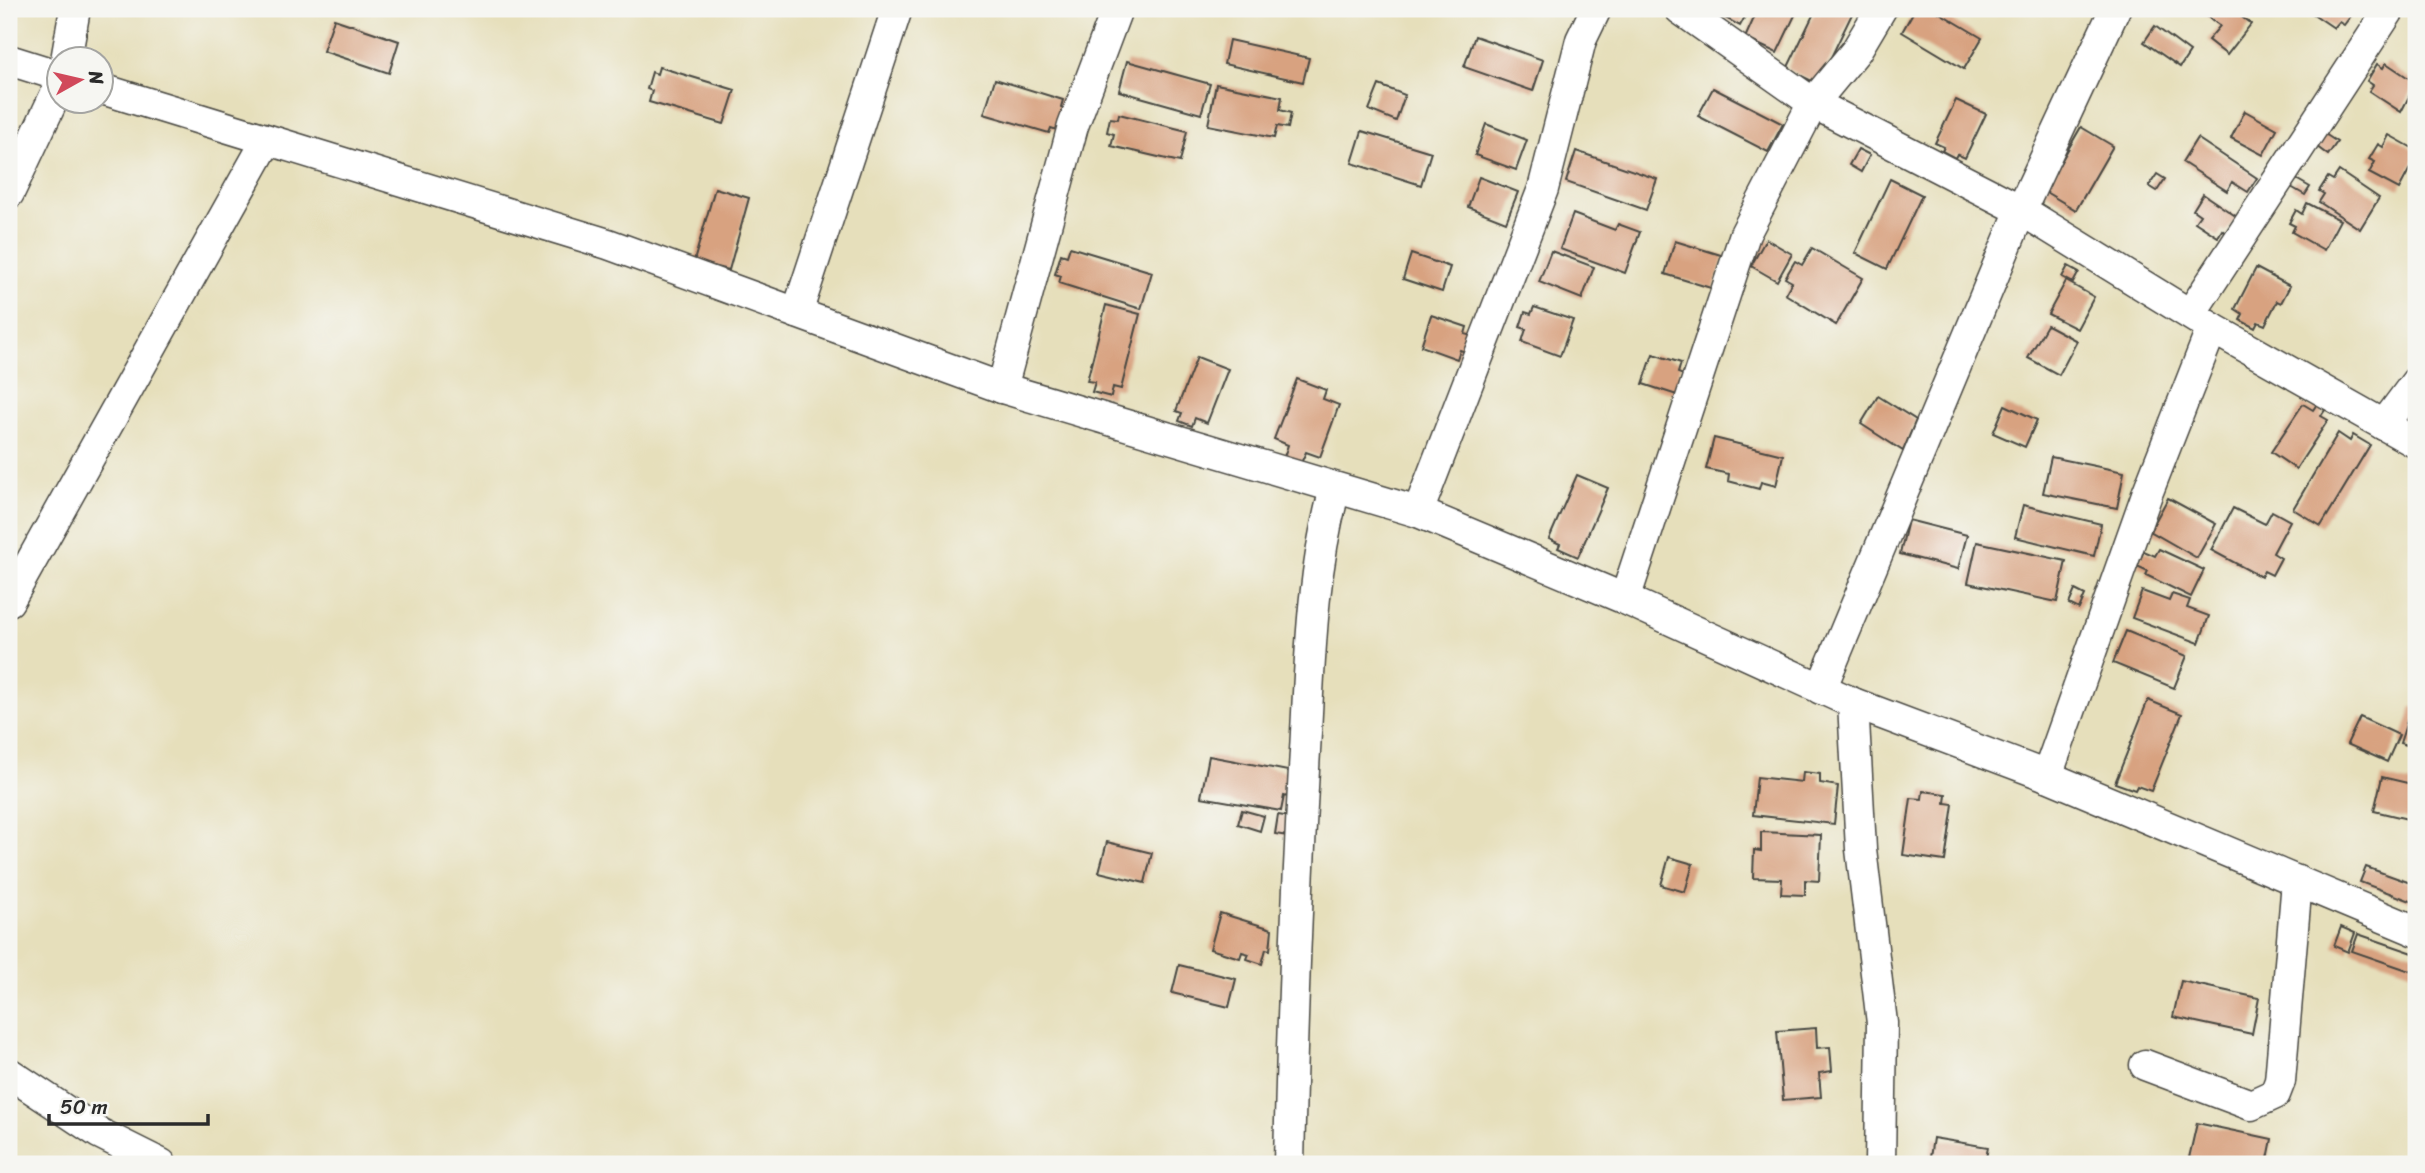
<svg xmlns="http://www.w3.org/2000/svg" width="2425" height="1173" viewBox="0 0 2425 1173" font-family="Sriracha,sans-serif">
	<style>
		.building { fill: #d8a280 }
		.lines { fill: none; stroke-linecap: round; stroke-linejoin: round }
		.minor-casing { stroke: #474641; stroke-width: 33 }
		.minor { stroke: #fff; stroke-width: 30 }
	</style>
	<rect width="100%" height="100%" fill="#f6f6f2"/>
	<filter id="ink" filterUnits="userSpaceOnUse"><feTurbulence type="fractalNoise" baseFrequency=".0143" numOctaves="2"/><feDisplacementMap in="SourceGraphic" scale="14" xChannelSelector="R" yChannelSelector="G"/><feConvolveMatrix kernelMatrix="1 2 1 2 8 2 1 2 1" color-interpolation-filters="sRGB"/></filter>
	<filter id="wash" filterUnits="userSpaceOnUse"><feTurbulence type="fractalNoise" baseFrequency=".00686" numOctaves="4" result="noise"/><feDisplacementMap in="SourceGraphic" scale="28" xChannelSelector="R" yChannelSelector="G"/><feGaussianBlur stdDeviation="1.57" result="paint"/><feColorMatrix in="noise" values="0 0 0 0 0 0 0 0 0 0 0 0 0 0 0 0 0 1.4 0 .05"/><feComposite in="paint" operator="in"/></filter>
	<g filter="url(#wash)">
		<rect width="100%" height="100%" fill="#e6dfbb"/>
		<g id="blocks">
			<g class="building">
				<polygon points="1709,9 1749,9 1740,26"/>
				<polygon points="1758,9 1798,9 1777,53 1745,38"/>
				<polygon points="1816,9 1847,9 1853,12 1818,84 1787,69"/>
				<polygon points="1915,9 1933,9 1982,38 1964,69 1902,32"/>
				<polygon points="2198,9 2231,9 2251,24 2227,55 2208,40 2220,26"/>
				<polygon points="2306,9 2356,9 2344,25 2339,22 2334,28"/>
				<polygon points="334,19 399,41 389,73 323,51"/>
				<polygon points="2155,26 2190,52 2180,67 2144,42"/>
				<polygon points="1475,36 1543,60 1533,91 1464,67"/>
				<polygon points="1229,40 1309,58 1303,82 1224,64"/>
				<polygon points="1127,61 1210,84 1201,114 1119,91"/>
				<polygon points="2386,63 2416,83 2401,112 2369,91 2373,85 2367,81 2377,64 2383,68"/>
				<polygon points="659,67 735,90 724,124 649,102 652,91 647,89 652,72 657,74"/>
				<polygon points="995,79 1063,100 1061,107 1066,109 1060,131 1051,128 1049,133 984,114"/>
				<polygon points="1216,84 1282,97 1280,110 1291,113 1288,128 1277,126 1274,138 1208,125"/>
				<polygon points="1379,85 1405,95 1396,121 1369,110"/>
				<polygon points="1713,88 1783,124 1768,152 1698,116"/>
				<polygon points="1956,100 1986,114 1965,158 1957,154 1955,158 1942,151 1944,147 1935,143"/>
				<polygon points="2245,111 2277,129 2263,155 2231,138"/>
				<polygon points="1119,114 1187,131 1180,162 1111,146 1114,134 1107,132 1110,118 1118,119"/>
				<polygon points="1486,124 1527,140 1516,170 1475,155"/>
				<polygon points="2081,127 2113,146 2076,210 2044,191"/>
				<polygon points="1362,131 1431,152 1421,185 1352,163"/>
				<polygon points="2325,134 2337,142 2328,155 2316,146"/>
				<polygon points="2389,135 2416,150 2416,157 2399,189 2369,173 2375,162 2369,159 2378,144 2383,147"/>
				<polygon points="2197,138 2257,178 2248,192 2232,182 2227,191 2182,162"/>
				<polygon points="1858,149 1870,155 1861,172 1849,165"/>
				<polygon points="1576,151 1657,179 1646,210 1566,182"/>
				<polygon points="2339,171 2379,198 2360,229 2319,202 2324,194 2319,191 2328,177 2333,180"/>
				<polygon points="2157,174 2165,179 2157,191 2149,186"/>
				<polygon points="1479,177 1518,192 1506,222 1468,207"/>
				<polygon points="1890,179 1922,195 1887,269 1855,253"/>
				<polygon points="2296,179 2310,187 2305,195 2291,187"/>
				<polygon points="715,188 749,198 729,270 694,261"/>
				<polygon points="2203,194 2237,217 2226,233 2222,230 2218,237 2195,222 2200,215 2193,210"/>
				<polygon points="2307,203 2340,220 2324,250 2292,232 2295,226 2289,223 2296,210 2302,214"/>
				<polygon points="1573,214 1615,230 1618,224 1640,232 1625,273 1560,249"/>
				<polygon points="1766,239 1792,254 1777,281 1751,266"/>
				<polygon points="1675,241 1724,256 1714,289 1665,274"/>
				<polygon points="1070,247 1152,272 1141,309 1059,283 1061,276 1055,274 1061,254 1067,256"/>
				<polygon points="1812,248 1863,278 1836,325 1785,294 1792,282 1785,278 1795,261 1802,265"/>
				<polygon points="1551,251 1594,267 1582,299 1539,282"/>
				<polygon points="1411,254 1450,267 1442,292 1403,279"/>
				<polygon points="2068,266 2079,272 2073,283 2062,277"/>
				<polygon points="2256,268 2290,286 2281,303 2277,301 2265,325 2258,322 2255,328 2240,320 2243,314 2235,309"/>
				<polygon points="2066,281 2094,297 2077,329 2048,314"/>
				<polygon points="1106,305 1140,314 1121,389 1113,387 1111,397 1092,392 1095,382 1087,381"/>
				<polygon points="1534,307 1573,320 1560,356 1522,342 1526,329 1520,327 1525,312 1531,314"/>
				<polygon points="1431,315 1467,327 1465,334 1472,336 1466,352 1460,350 1457,359 1421,346"/>
				<polygon points="2047,325 2077,341 2059,375 2028,358"/>
				<polygon points="1653,354 1681,363 1678,373 1686,376 1680,396 1643,384"/>
				<polygon points="1197,357 1228,369 1207,423 1195,418 1192,426 1179,421 1182,413 1176,411"/>
				<polygon points="1297,379 1326,390 1323,399 1339,405 1320,457 1306,452 1301,463 1284,457 1288,445 1274,439"/>
				<polygon points="1878,396 1916,420 1903,451 1861,424"/>
				<polygon points="2303,404 2313,410 2317,404 2325,410 2321,416 2328,420 2296,469 2271,452"/>
				<polygon points="2005,405 2037,420 2025,447 1993,433"/>
				<polygon points="2338,433 2350,441 2353,435 2370,445 2321,526 2293,509"/>
				<polygon points="1714,438 1783,455 1776,486 1761,482 1759,489 1728,481 1729,474 1706,469"/>
				<polygon points="2051,457 2124,472 2117,508 2043,493"/>
				<polygon points="1577,475 1608,488 1578,557 1558,548 1560,544 1549,539"/>
				<polygon points="2168,498 2216,524 2197,558 2150,531"/>
				<polygon points="2023,505 2101,524 2094,556 2015,537"/>
				<polygon points="2233,508 2265,524 2272,511 2290,521 2273,553 2281,558 2272,575 2264,571 2261,577 2211,550"/>
				<polygon points="1908,520 1967,535 1958,569 1900,554"/>
				<polygon points="1977,542 2066,561 2057,602 1968,583"/>
				<polygon points="2159,549 2204,570 2191,597 2146,575 2148,571 2137,566 2144,551 2155,556"/>
				<polygon points="2075,590 2085,595 2079,609 2069,604"/>
				<polygon points="2142,591 2169,601 2172,594 2190,600 2187,608 2209,616 2199,643 2132,618"/>
				<polygon points="2126,631 2187,656 2174,688 2113,663"/>
				<polygon points="2148,700 2182,714 2151,791 2137,786 2135,790 2115,783"/>
				<polygon points="2412,706 2416,707 2416,748 2400,743"/>
				<polygon points="2360,717 2399,735 2387,762 2347,744"/>
				<polygon points="1209,756 1293,772 1288,797 1284,796 1281,811 1201,797"/>
				<polygon points="1803,772 1820,774 1820,783 1838,786 1834,824 1753,815 1757,777 1802,782"/>
				<polygon points="2382,777 2416,785 2416,821 2374,811"/>
				<polygon points="1923,791 1946,794 1945,803 1953,804 1945,861 1903,855 1911,798 1922,799"/>
				<polygon points="1242,810 1264,816 1260,831 1238,824"/>
				<polygon points="1278,815 1297,818 1294,837 1275,834"/>
				<polygon points="1761,832 1821,835 1819,881 1805,880 1805,895 1781,894 1782,879 1753,878 1754,850 1761,851"/>
				<polygon points="1107,842 1152,853 1145,883 1099,872"/>
				<polygon points="1669,857 1693,864 1685,892 1661,885"/>
				<polygon points="2366,867 2416,885 2416,903 2360,882"/>
				<polygon points="1220,913 1272,929 1270,950 1266,949 1262,964 1247,959 1249,954 1242,952 1240,958 1210,949"/>
				<polygon points="2341,927 2355,933 2348,952 2334,946"/>
				<polygon points="2358,934 2416,954 2416,973 2352,951"/>
				<polygon points="1179,965 1236,979 1229,1007 1172,993"/>
				<polygon points="2181,981 2259,998 2252,1034 2173,1017"/>
				<polygon points="1816,1028 1817,1048 1830,1047 1832,1071 1819,1073 1821,1097 1783,1100 1777,1031"/>
				<polygon points="2197,1123 2272,1139 2267,1164 2219,1164 2189,1158"/>
				<polygon points="1933,1138 1988,1147 1985,1164 1929,1164"/>
			</g>
		</g>
	</g>
	<g filter="url(#ink)">
		<use href="#blocks" fill-opacity="0" stroke="#474641" stroke-width="2"/>
		<g class="lines">
			<g class="minor-casing">
				<g id="minor">
					<polyline points="1680,9 1813,103 2021,210 2212,328 2416,443"/>
					<polyline points="9,60 60,76"/>
					<polyline points="66,60 75,9"/>
					<polyline points="102,89 608,244 1002,388 1418,512 1625,599 1853,703 2047,776 2416,931"/>
					<polyline points="9,193 60,85"/>
					<polyline points="797,313 897,9"/>
					<polyline points="2191,313 2390,9"/>
					<polyline points="1002,388 1073,126 1117,9"/>
					<polyline points="2384,425 2416,382"/>
					<polyline points="1418,512 1543,189 1581,40 1596,9"/>
					<polyline points="1625,599 1745,234 1813,103 1856,51 1881,9"/>
					<polyline points="9,601 267,140"/>
					<polyline points="1821,689 2021,210 2115,9"/>
					<polyline points="1853,703 1861,849 1882,1023 1880,1164"/>
					<polyline points="2047,776 2147,494 2212,328"/>
					<polyline points="2145,1065 2251,1105 2275,1094 2280,1081 2297,881"/>
					<polyline points="9,1073 99,1133 161,1164"/>
					<path d="M1289 1164C1292 1026 1297 889 1305 751 1310 663 1311 574 1335 489"/>
				</g>
			</g>
			<use href="#minor" class="minor"/>
		</g>
	</g>
	<rect width="2425" height="1173" fill="none" stroke="#f6f6f2" stroke-width="35"/>
	<g transform="translate(80 80) rotate(82)"><circle r="33" fill="#f6f6f2" stroke="#a5a5a2" stroke-width="2"/>
	<path d="M0-5L12 26L0 18L-12 26Z" fill="#d1495b"/>
	<text y="-10" font-size="19" font-weight="bold" text-anchor="middle" fill="#2b2b2b">N</text>
	</g>
	<path d="M49 1114v10h159v-10" fill="none" stroke="#2b2b2b" stroke-width="3.5"/>
	<text x="60" y="1114" font-size="21" fill="#2b2b2b" stroke="#f6f6f2" stroke-width="5" paint-order="stroke">50 m</text>
</svg>
